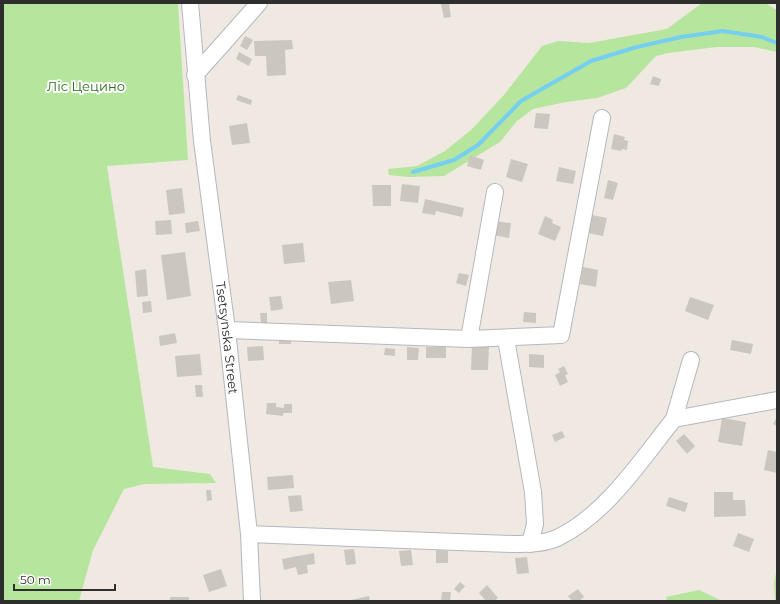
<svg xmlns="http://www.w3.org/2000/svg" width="780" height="604" viewBox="0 0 780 604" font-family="Montserrat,sans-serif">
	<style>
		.green { fill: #b6e59e }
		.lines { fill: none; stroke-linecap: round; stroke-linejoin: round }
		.stream { stroke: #75cff0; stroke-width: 4 }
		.building { fill: #cbc7bf }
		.minor-casing { stroke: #b4b7c1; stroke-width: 18 }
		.minor { stroke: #fff; stroke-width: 16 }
		.labels { text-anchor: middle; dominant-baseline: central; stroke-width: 4; stroke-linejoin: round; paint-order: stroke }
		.park-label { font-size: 13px; fill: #2c6e1b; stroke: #fff }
		.street-label { font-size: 13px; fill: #2e2e2e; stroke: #fff }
	</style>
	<rect width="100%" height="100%" fill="#efe9e1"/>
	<g class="green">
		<polygon points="3,3 178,3 188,160 107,166 153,467 210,474 216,483 144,484 124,489 93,550 79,601 3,601"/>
		<polygon points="702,3 765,3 777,10 777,52 754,47 716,47 668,53 656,56 626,88 597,98 566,102 533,109 517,121 500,142 444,176 409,177 389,175 388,169 417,166 445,151 471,130 504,95 542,46 558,41 589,43 667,29"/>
		<polygon points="777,569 777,601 775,601 774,582"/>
		<polygon points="699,590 722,601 667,601 666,597"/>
	</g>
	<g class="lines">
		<polyline class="stream" points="413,172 454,160 478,145 521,101 591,61 637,47 681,37 723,31 762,37 777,43"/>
	</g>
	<g class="building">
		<polygon points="449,3 451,17 444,18 441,4"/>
		<polygon points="245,36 253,40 247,50 240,46"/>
		<polygon points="292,40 293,49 285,50 286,75 267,76 266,56 255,56 254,41"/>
		<polygon points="239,52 252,59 249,66 236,59"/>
		<polygon points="653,76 661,79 659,86 650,84"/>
		<polygon points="238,95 252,100 251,105 236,100"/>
		<polygon points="536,113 550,114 548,129 534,128"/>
		<polygon points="247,123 250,143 232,145 229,126"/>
		<polygon points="614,134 625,137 624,140 628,141 627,150 622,149 621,151 611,149"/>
		<polygon points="470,155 484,160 481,170 467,166"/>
		<polygon points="511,159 528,164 522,182 506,177"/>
		<polygon points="559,167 576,171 573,184 556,181"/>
		<polygon points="608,180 618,183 613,200 604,198"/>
		<polygon points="402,184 420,186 418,203 400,201"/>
		<polygon points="372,185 391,185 391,206 373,206"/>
		<polygon points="182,188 185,213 169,215 166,190"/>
		<polygon points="425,199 464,208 462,217 436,211 435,215 422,213"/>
		<polygon points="592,215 607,218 603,236 588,233"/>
		<polygon points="545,216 553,220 552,223 561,227 555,241 538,234"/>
		<polygon points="171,220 172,234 156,235 155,221"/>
		<polygon points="198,221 200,231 186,233 185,223"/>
		<polygon points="495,221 511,223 509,238 493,235"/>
		<polygon points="303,243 305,262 284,264 282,245"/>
		<polygon points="185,252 191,296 167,300 161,255"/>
		<polygon points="583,267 598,270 596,287 580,284"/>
		<polygon points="146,269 148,296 137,297 135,271"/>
		<polygon points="459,273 469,275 466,286 456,283"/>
		<polygon points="351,280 354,301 331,304 328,282"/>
		<polygon points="281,296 283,309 271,311 269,297"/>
		<polygon points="690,297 714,305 708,320 685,311"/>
		<polygon points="151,301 152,312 143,313 142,302"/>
		<polygon points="524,312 536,313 536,323 523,322"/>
		<polygon points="260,313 267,313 267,323 261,323"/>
		<polygon points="175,333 177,343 160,346 159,336"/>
		<rect x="279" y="338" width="12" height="6"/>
		<polygon points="732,340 753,344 751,354 730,350"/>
		<polygon points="472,345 489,346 488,370 471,370"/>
		<polygon points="263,346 264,360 248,361 247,347"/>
		<polygon points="407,347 419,348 418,360 407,360"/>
		<rect x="426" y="347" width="20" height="11"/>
		<polygon points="385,348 395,349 395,356 384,355"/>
		<polygon points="200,354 202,375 177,377 175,356"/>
		<polygon points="529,354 544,355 544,368 529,367"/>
		<polygon points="564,366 568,374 565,375 568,382 560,386 555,375 560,372 558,369"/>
		<polygon points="195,385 202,385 203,397 196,397"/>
		<polygon points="267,403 276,403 276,407 284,408 284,404 292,404 292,413 283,413 283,416 266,414"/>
		<polygon points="777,417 777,426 773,424"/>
		<polygon points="722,418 746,422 742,446 718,442"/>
		<polygon points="562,431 565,437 555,442 552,435"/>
		<polygon points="684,434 695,446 687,454 676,441"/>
		<polygon points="768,450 777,452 777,473 764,470"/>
		<polygon points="293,475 294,488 268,490 267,477"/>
		<polygon points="206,490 211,490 212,500 207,501"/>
		<polygon points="714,492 733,492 733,500 745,500 746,516 714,517"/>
		<polygon points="301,495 303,511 290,512 288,496"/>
		<polygon points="669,497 688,503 685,512 666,506"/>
		<polygon points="738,533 754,539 749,552 733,546"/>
		<polygon points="354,549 356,564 346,565 344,550"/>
		<polygon points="411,550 413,565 401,566 399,551"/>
		<polygon points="436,550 448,551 448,563 436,563"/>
		<polygon points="314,553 315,564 307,565 308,573 298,575 296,567 284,570 282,559"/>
		<polygon points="527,557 529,573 517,574 515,558"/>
		<polygon points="221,569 227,586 209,592 203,575"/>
		<polygon points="460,582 465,586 459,593 454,589"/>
		<polygon points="487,585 498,598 494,601 486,601 479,593"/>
		<polygon points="578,589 584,597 579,601 572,601 568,596"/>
		<polygon points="442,592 451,592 450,601 441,601"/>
		<polygon points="369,596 370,601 351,601 351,600"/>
		<rect x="170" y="597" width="19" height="4"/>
	</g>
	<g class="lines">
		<g class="minor-casing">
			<g id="minor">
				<path id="s1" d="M190 3 202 141 227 330 249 534 252 601"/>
				<polyline points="195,75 259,3"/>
				<polyline points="227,330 469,339 561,335 602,118"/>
				<polyline points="469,339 495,192"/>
				<polyline points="506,339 533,492 535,524 530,544"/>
				<polyline points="674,419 691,360"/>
				<path d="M249 534 512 544C527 544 544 544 557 538 606 515 641 460 674 419L777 400"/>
			</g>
		</g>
		<use href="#minor" class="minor"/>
	</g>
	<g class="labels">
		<g class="park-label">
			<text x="86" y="86">Ліс Цецино</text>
		</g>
		<g class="street-label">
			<text stroke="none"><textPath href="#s1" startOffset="337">Tsetsynska Street</textPath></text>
		</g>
	</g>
	<rect width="780" height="604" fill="none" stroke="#2e2e2e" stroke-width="8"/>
	<path d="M14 584v6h101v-6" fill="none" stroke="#2e2e2e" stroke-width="2"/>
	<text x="20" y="584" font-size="12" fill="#2e2e2e" stroke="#ffffff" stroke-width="3" paint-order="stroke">50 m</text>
</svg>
